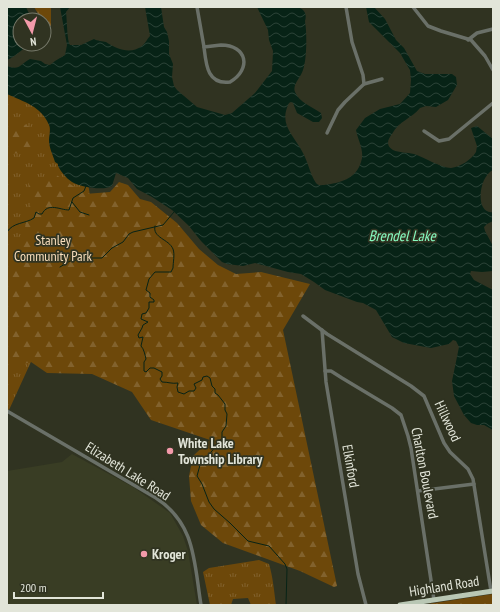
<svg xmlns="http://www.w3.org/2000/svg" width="500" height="612" viewBox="0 0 500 612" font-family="'PT Sans Narrow',sans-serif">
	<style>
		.built { fill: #393d24 }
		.grass { fill: url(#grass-tufts) }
		.forest { fill: url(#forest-firs) }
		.water { fill: url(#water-waves) }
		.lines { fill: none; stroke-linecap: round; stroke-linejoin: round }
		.stream { stroke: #072316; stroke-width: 1 }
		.minor { stroke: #6a7068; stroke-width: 3.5 }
		.highway { stroke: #b9c7b4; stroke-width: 5 }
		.poi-dot { fill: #f39aaa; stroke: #303321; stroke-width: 1.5 }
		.labels { text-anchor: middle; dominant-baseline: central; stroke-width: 3.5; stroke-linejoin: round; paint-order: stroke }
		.park-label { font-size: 14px; fill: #f9debc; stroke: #303321 }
		.street-label { font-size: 14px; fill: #e2e5d9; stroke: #303321 }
		.poi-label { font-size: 14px; font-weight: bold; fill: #e2e5d9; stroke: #303321; text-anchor: start }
		.water-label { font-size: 15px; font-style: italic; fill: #87fcc1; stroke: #303321 }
	</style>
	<defs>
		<pattern id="grass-tufts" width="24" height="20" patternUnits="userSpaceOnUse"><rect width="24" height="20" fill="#6d480a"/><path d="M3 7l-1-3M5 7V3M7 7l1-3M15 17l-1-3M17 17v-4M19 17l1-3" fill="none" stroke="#82622d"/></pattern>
		<pattern id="forest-firs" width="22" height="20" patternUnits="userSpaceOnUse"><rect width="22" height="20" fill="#6d480a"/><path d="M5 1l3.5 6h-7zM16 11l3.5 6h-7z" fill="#82622d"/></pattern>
		<pattern id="water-waves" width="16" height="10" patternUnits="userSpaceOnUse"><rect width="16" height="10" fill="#072316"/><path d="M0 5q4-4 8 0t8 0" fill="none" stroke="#2b4337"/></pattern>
	</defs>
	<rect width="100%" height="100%" fill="#303321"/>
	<polygon class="built" points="72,454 133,487 170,513 183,536 188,551 197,605 7,605 7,471 62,462"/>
	<g class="grass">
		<polygon points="68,63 105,286 35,353 9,410 7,409 7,73"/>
		<path d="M259 560 269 564C273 577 274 591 276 605H251L248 598 233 599 231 605H210L203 572 209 568Z"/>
		<polygon points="493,594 493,605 429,605 428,604"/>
	</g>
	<g class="forest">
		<polygon points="34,7 51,7 51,26 44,24 44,20 42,20"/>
		<polygon points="7,116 30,127 34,150 7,155"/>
		<polygon points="55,174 85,194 110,192 119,182 128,185 140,199 151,202 177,223 199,249 218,265 236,274 261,272 310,284 283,330 337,586 334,587 300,571 223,543 201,525 191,501 189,476 193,456 210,440 151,420 132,392 92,374 47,373 31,362 17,366 7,358 7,254 24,232 31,199 28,181"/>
	</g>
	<g class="water">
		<path d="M7 7H26L32 20H20V44H37C21 46 20 55 7 60Z"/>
		<path d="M60 7H70L66 12C67 19 67 41 70 45H81L94 39C97 41 103 41 106 42 117 49 130 55 142 46 145 44 147 39 150 36L145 7H161L164 27 167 32 169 41V54L173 64 172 77 174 86 177 90 197 107 225 115 232 113 255 93 272 71 273 51 269 40 268 30 257 7H298C305 10 307 14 305 21 307 32 307 59 303 70 301 77 292 85 295 92 299 102 312 107 321 113L322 118 319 122H313L297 113 293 103 291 102 289 103C278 125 294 135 303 153 308 162 310 174 316 183 318 186 322 185 324 185 340 183 356 179 361 162 365 151 358 141 356 130L365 118 380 109 400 104 410 93 411 80 410 70 407 65 400 53 369 22 366 7H374L385 19 396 40 404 48 417 71 425 74H452L456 77 457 85 448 100 436 107 426 106 420 108C411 119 400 120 392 134 390 137 388 139 388 143 388 146 390 148 393 150 399 153 407 152 414 154 424 157 441 168 451 168 460 167 471 160 476 152L477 146 471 128 477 126 493 139V170C478 177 475 215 493 212V221L487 224 484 227 485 231 493 246V271L482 272 471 271 470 274 474 280 493 290V430L484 425H477L471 423 464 415 454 396 452 381 459 347 456 341 453 340 449 344 431 348 404 343 392 337 376 310 363 303 357 302 325 290 314 282 301 274 288 272 255 263 243 266 227 264 222 262 201 241 189 226 172 210 152 197 137 189 128 178 116 173 112 186C104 191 80 187 72 182 66 178 61 172 58 166V164L55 162C53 155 49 148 49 140 49 136 51 129 49 125 41 106 24 102 7 94V66C20 71 20 64 30 59L41 61 45 64 50 65 55 61 65 55 67 45Z"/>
	</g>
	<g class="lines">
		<g class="stream">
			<polyline points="72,202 80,212 89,215"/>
			<path d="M155 226C152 238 169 239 173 249 175 254 173 263 173 268L171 272H155L149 279 146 290 150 293V297L154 300V302H149V308L146 313 142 314 141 319 148 322 143 325 142 328 138 335 139 338 143 337 141 346C144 349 145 355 146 359L144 362V371L146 372 150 368H154L162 372V376L160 379 162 382C168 382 172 384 178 383L177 387 178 392 184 394 189 391H194L196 388 194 384 202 380 203 377 207 376 210 378 212 386 215 389V393L218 395 225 404V410L227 414 226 426 222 432V438L217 445 200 465 197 476 202 484 209 502 214 509 230 523 248 541 269 546 285 564 287 569 286 605"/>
			<path d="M7 232C13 222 25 224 34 218L36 212 39 214H42C48 202 60 210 69 210L73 198 84 191 86 186"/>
			<polyline points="60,267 70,261 91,258 102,258 112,248 123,242 129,234 133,232 163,225 174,212"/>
		</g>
		<g class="minor">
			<polyline points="197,7 204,47"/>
			<polyline points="346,7 352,42 363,75 364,84"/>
			<polyline points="413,7 428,26 441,31 471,40 485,56 493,70"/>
			<polyline points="468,40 477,33 493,29"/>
			<path d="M221 45C247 45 252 69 230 82 207 85 206 64 204 47Z"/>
			<polyline points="424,131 439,141 449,139 493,103"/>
			<polyline points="327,133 338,110 345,102 364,84 382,79"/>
			<polyline points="303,316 327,334 411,386 424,396 444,443 450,452 468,469 473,479 491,591"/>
			<polyline points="322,330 326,382 358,574 366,605"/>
			<polyline points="325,371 331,371 342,378 392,408 401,415 408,436 411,448 434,600"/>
			<path d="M7 411 156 498C196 524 194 563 201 605"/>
			<polyline points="418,491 474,484"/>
		</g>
		<polyline class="highway" points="400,605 493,591"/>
	</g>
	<g class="poi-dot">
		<circle cx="170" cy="451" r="4"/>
		<circle cx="144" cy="554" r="4"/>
	</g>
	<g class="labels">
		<g class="park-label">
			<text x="53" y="240">Stanley<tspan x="53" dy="16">Community Park</tspan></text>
		</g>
		<g class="street-label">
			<text transform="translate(448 421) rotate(65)">Hillwood</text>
			<text transform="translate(351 466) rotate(80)">Elkinford</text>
			<text transform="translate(128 471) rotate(32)">Elizabeth Lake Road</text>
			<text transform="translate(425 473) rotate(79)">Charlton Boulevard</text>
			<text transform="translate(444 586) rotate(-9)">Highland Road</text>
		</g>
		<g class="poi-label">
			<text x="178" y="443">White Lake<tspan x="178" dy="16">Township Library</tspan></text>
			<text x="152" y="554">Kroger</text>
		</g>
		<g class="water-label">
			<text x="402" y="235">Brendel Lake</text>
		</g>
	</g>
	<rect width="500" height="612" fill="none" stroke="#e2e5d9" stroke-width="16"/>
	<g transform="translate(32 32) rotate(173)"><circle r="19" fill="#303321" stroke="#777a6b"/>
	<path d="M0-3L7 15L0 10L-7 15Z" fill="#f39aaa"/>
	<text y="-6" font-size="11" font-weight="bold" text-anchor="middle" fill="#e2e5d9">N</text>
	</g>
	<path d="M14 592v6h89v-6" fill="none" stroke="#e2e5d9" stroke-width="2"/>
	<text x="20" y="592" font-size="12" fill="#e2e5d9" stroke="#303321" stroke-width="3" paint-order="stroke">200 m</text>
</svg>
